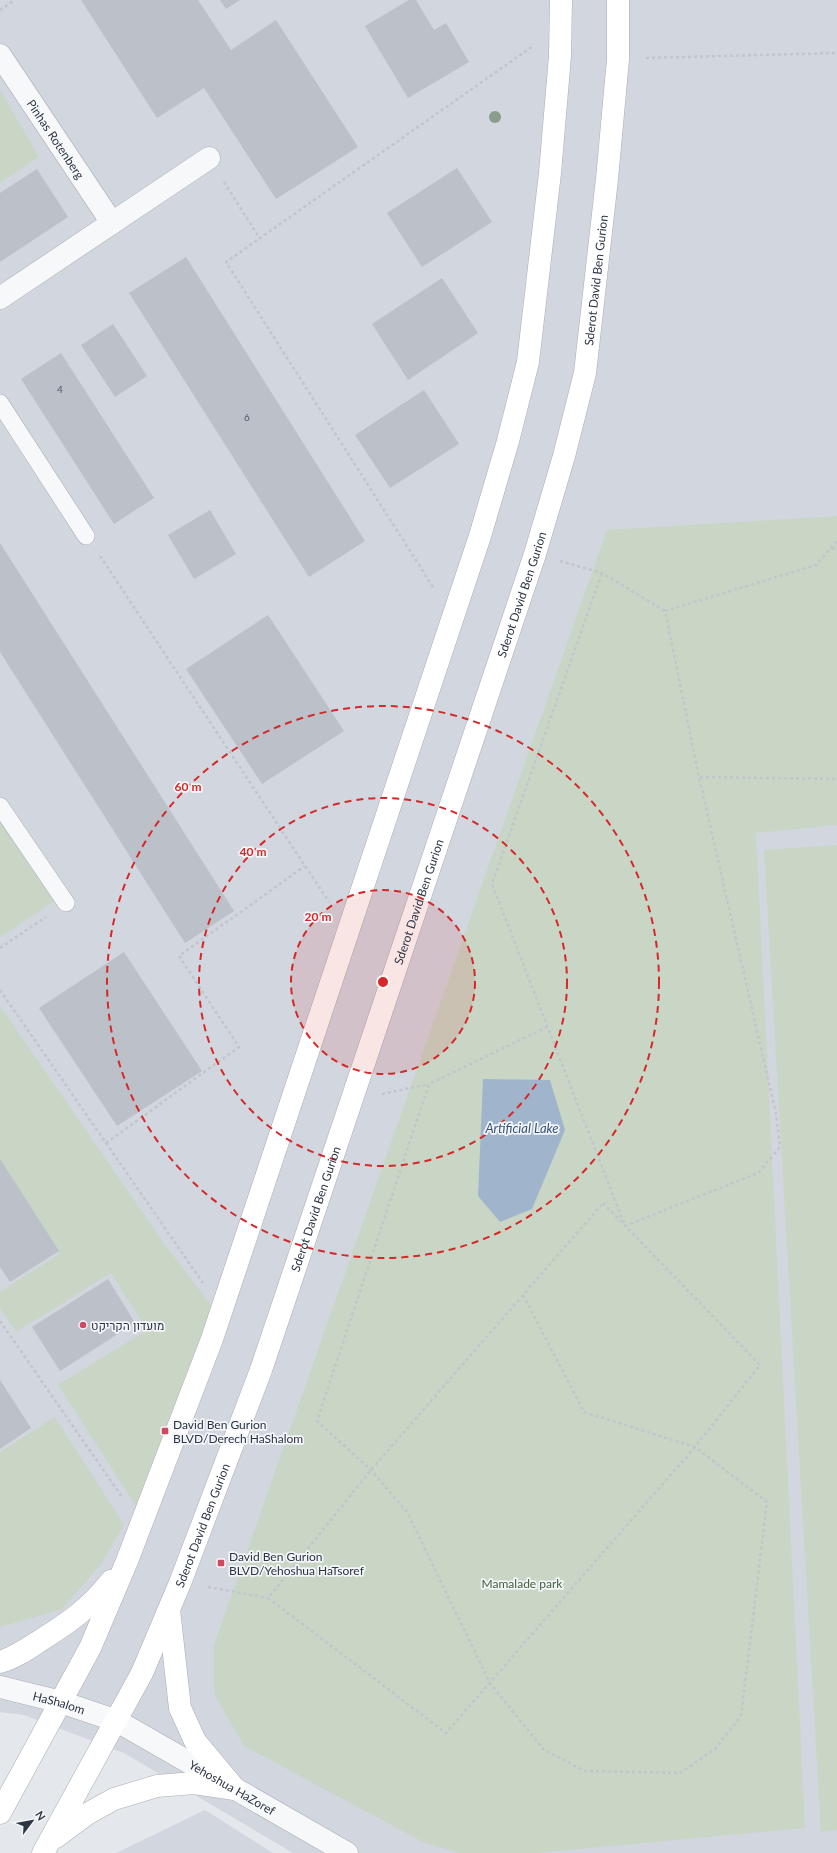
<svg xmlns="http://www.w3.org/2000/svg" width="837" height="1853" viewBox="0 0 837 1853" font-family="Lato,Heebo,sans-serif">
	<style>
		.built { fill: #d2d6de }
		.green { fill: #c9d6c5 }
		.water { fill: #a0b5cb }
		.building { fill: #bbc0c9 }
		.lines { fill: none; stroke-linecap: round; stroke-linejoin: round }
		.service-casing { stroke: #a9aeb6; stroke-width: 18 }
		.minor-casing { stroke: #a9aeb6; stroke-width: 23 }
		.tertiary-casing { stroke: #a9aeb6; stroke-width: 23 }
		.secondary-casing { stroke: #a9aeb6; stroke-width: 23 }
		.path { stroke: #c2c5cb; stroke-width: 2.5; stroke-dasharray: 3 3; stroke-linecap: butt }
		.service { stroke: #f7f8fa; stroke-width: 17 }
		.minor { stroke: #f7f8fa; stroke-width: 22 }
		.tertiary { stroke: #f7f8fa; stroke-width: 22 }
		.secondary { stroke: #fff; stroke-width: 22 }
		.tree { fill: #8a9d8a }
		.ring { fill: none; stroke: #d62828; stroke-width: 2; stroke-dasharray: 7 5 }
		.poi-dot { fill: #ce4b5f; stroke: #f4f6f9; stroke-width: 1.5 }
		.labels { text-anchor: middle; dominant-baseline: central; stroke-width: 3.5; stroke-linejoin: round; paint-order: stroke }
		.number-label { font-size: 10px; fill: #4f5865 }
		.street-label { font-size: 12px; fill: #2b3544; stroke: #f4f6f9 }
		.poi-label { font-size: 12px; fill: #2b3544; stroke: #f4f6f9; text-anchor: start }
		.park-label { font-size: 12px; fill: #406039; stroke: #f4f6f9 }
		.water-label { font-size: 13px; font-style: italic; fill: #355378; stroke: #f4f6f9 }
		.centre { fill: #d62828; stroke: #f4f6f9; stroke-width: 2 }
		.ring-label { font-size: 12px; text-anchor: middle; font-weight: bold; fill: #d62828; stroke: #f4f6f9; stroke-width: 3.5; stroke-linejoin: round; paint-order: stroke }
	</style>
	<rect width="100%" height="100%" fill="#e4e7ec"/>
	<g class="built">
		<polygon points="0,0 837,0 837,1853 293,1853 124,1753 24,1715 0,1712"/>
		<polygon points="205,1810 273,1853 116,1853"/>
	</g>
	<g class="green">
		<polygon points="0,90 39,157 0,183"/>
		<polygon points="837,516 837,825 756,833 805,1828 536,1853 459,1853 423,1842 244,1746 214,1693 214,1645 607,530"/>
		<polygon points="0,813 56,900 0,937"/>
		<polygon points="837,845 837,1830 821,1832 764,850"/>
		<polygon points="0,1006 163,1242 213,1308 136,1506 58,1385 147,1330 111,1273 16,1332 0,1308 0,1292 59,1254 0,1161"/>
		<polygon points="55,1417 124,1525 101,1564 62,1609 0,1627 0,1452"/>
	</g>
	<polygon class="water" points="483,1079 550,1080 565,1130 532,1209 500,1222 478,1196"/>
	<g class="building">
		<polygon points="81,0 198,0 231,50 276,20 358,147 276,199 204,88 157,118"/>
		<polygon points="220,0 240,0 226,9"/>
		<polygon points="409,0 416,0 434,30 446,23 469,62 408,98 365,26"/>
		<polygon points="457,168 492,222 422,267 387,213"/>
		<polygon points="37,169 68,217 0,262 0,193"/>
		<polygon points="186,257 365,541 309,577 129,293"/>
		<polygon points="442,278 478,333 408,380 372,324"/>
		<polygon points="113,324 147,376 115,397 81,345"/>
		<polygon points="61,353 154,498 114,524 21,379"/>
		<polygon points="424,390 459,444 390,488 355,435"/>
		<polygon points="210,510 236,554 194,579 168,535"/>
		<polygon points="0,543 234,911 185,943 0,652"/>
		<polygon points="268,615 344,731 262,784 186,669"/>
		<polygon points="124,952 202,1071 117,1126 39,1008"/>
		<polygon points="0,1159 59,1251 10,1282 0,1267"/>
		<polygon points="108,1279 135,1323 60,1371 32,1327"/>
		<polygon points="0,1380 31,1428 0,1449"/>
	</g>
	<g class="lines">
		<g class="service-casing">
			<g id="service">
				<polyline points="0,403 86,536"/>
				<polyline points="0,806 66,903"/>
			</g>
		</g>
		<g class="minor-casing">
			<g id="minor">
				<path id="s1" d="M0 55 112 223"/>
				<polyline points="0,298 209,158"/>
				<path id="s2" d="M117 1721 347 1853"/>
			</g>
		</g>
		<g class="tertiary-casing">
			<g id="tertiary">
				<path id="s3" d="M0 1687 61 1702 117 1721"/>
			</g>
		</g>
		<g class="secondary-casing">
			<g id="secondary">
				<polyline points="169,1610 180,1708 195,1741 235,1789"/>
				<path d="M0 1662C14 1658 26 1650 38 1642 68 1623 89 1609 111 1581"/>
				<polyline points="0,1813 90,1648 127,1561 212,1339 480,536 508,441 528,362 550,173 560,56 561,0"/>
				<polyline points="56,1837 87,1814 114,1799 157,1786 194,1783 235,1789"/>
				<path id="s4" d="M43 1853 142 1673 180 1583 261 1370 535 554 564 456 585 373 607 179 618 59V0"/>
			</g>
		</g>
		<g class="path">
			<polyline points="0,10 15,0"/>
			<polyline points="646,58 837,53"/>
			<polyline points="224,182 260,239"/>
			<polyline points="832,548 837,550"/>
			<polyline points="100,556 329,902"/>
			<polyline points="560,561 602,573 665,611 699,777 776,1114 780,1147 758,1173 625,1226 492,884 602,573"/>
			<polyline points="433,587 226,262 533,46"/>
			<polyline points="665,611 816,565 837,541"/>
			<polyline points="700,777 837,779"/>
			<polyline points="0,948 46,917"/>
			<polyline points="0,990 203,1283"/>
			<polyline points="382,1094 429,1084"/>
			<polyline points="106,1143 239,1047 179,956 305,866"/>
			<polygon points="603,1203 760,1365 695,1447 446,1733 268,1598 371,1470"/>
			<polyline points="523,1295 584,1412 695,1447 767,1502 741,1716 715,1749 680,1773 585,1771 544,1750 490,1683 407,1512 371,1470 317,1421 429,1084 547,1027"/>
			<polyline points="0,1321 122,1497"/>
			<polyline points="208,1587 268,1598"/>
		</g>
		<use href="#service" class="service"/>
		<use href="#minor" class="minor"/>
		<use href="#tertiary" class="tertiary"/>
		<use href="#secondary" class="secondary"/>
	</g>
	<circle class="tree" cx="495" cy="117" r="6"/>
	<circle cx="383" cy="982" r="92" fill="#d62828" fill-opacity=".12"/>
	<g class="ring">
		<circle cx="383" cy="982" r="92"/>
		<circle cx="383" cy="982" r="184"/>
		<circle cx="383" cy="982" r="276"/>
	</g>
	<g class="poi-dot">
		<circle cx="83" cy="1325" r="4"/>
		<rect x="161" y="1427" width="8" height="8" rx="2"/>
		<rect x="217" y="1559" width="8" height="8" rx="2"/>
	</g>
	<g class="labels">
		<g class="number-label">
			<text x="60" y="389">4</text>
			<text x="247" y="417">6</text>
		</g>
		<g class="street-label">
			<text stroke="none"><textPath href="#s1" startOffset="101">Pinhas Rotenberg</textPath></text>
			<text stroke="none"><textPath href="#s4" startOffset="1673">Sderot David Ben Gurion</textPath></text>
			<text stroke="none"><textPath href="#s4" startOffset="1349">Sderot David Ben Gurion</textPath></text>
			<text stroke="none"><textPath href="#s4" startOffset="1025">Sderot David Ben Gurion</textPath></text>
			<text stroke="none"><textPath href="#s4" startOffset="701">Sderot David Ben Gurion</textPath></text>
			<text stroke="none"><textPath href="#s4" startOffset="365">Sderot David Ben Gurion</textPath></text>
			<text stroke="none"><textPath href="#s3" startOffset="61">HaShalom</textPath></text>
			<text stroke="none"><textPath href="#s2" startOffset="133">Yehoshua HaZoref</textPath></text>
		</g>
		<g class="poi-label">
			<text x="91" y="1325">מועדון הקריקט</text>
			<text x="173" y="1424">David Ben Gurion<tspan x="173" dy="14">BLVD/Derech HaShalom</tspan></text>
			<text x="229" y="1556">David Ben Gurion<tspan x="229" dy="14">BLVD/Yehoshua HaTsoref</tspan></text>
		</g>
		<g class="park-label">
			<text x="522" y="1583">Mamalade park</text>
		</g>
		<g class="water-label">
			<text x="522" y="1128">Artificial Lake</text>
		</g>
	</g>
	<circle cx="383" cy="982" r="6" class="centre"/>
	<g class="ring-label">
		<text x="188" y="791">60 m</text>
		<text x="253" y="856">40 m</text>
		<text x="318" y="921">20 m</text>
	</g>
	<g transform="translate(32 1821) rotate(58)" stroke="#f4f6f9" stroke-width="3" paint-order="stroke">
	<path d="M0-3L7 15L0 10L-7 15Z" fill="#2b3544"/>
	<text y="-6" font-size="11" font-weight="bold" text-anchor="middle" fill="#2b3544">N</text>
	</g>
</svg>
